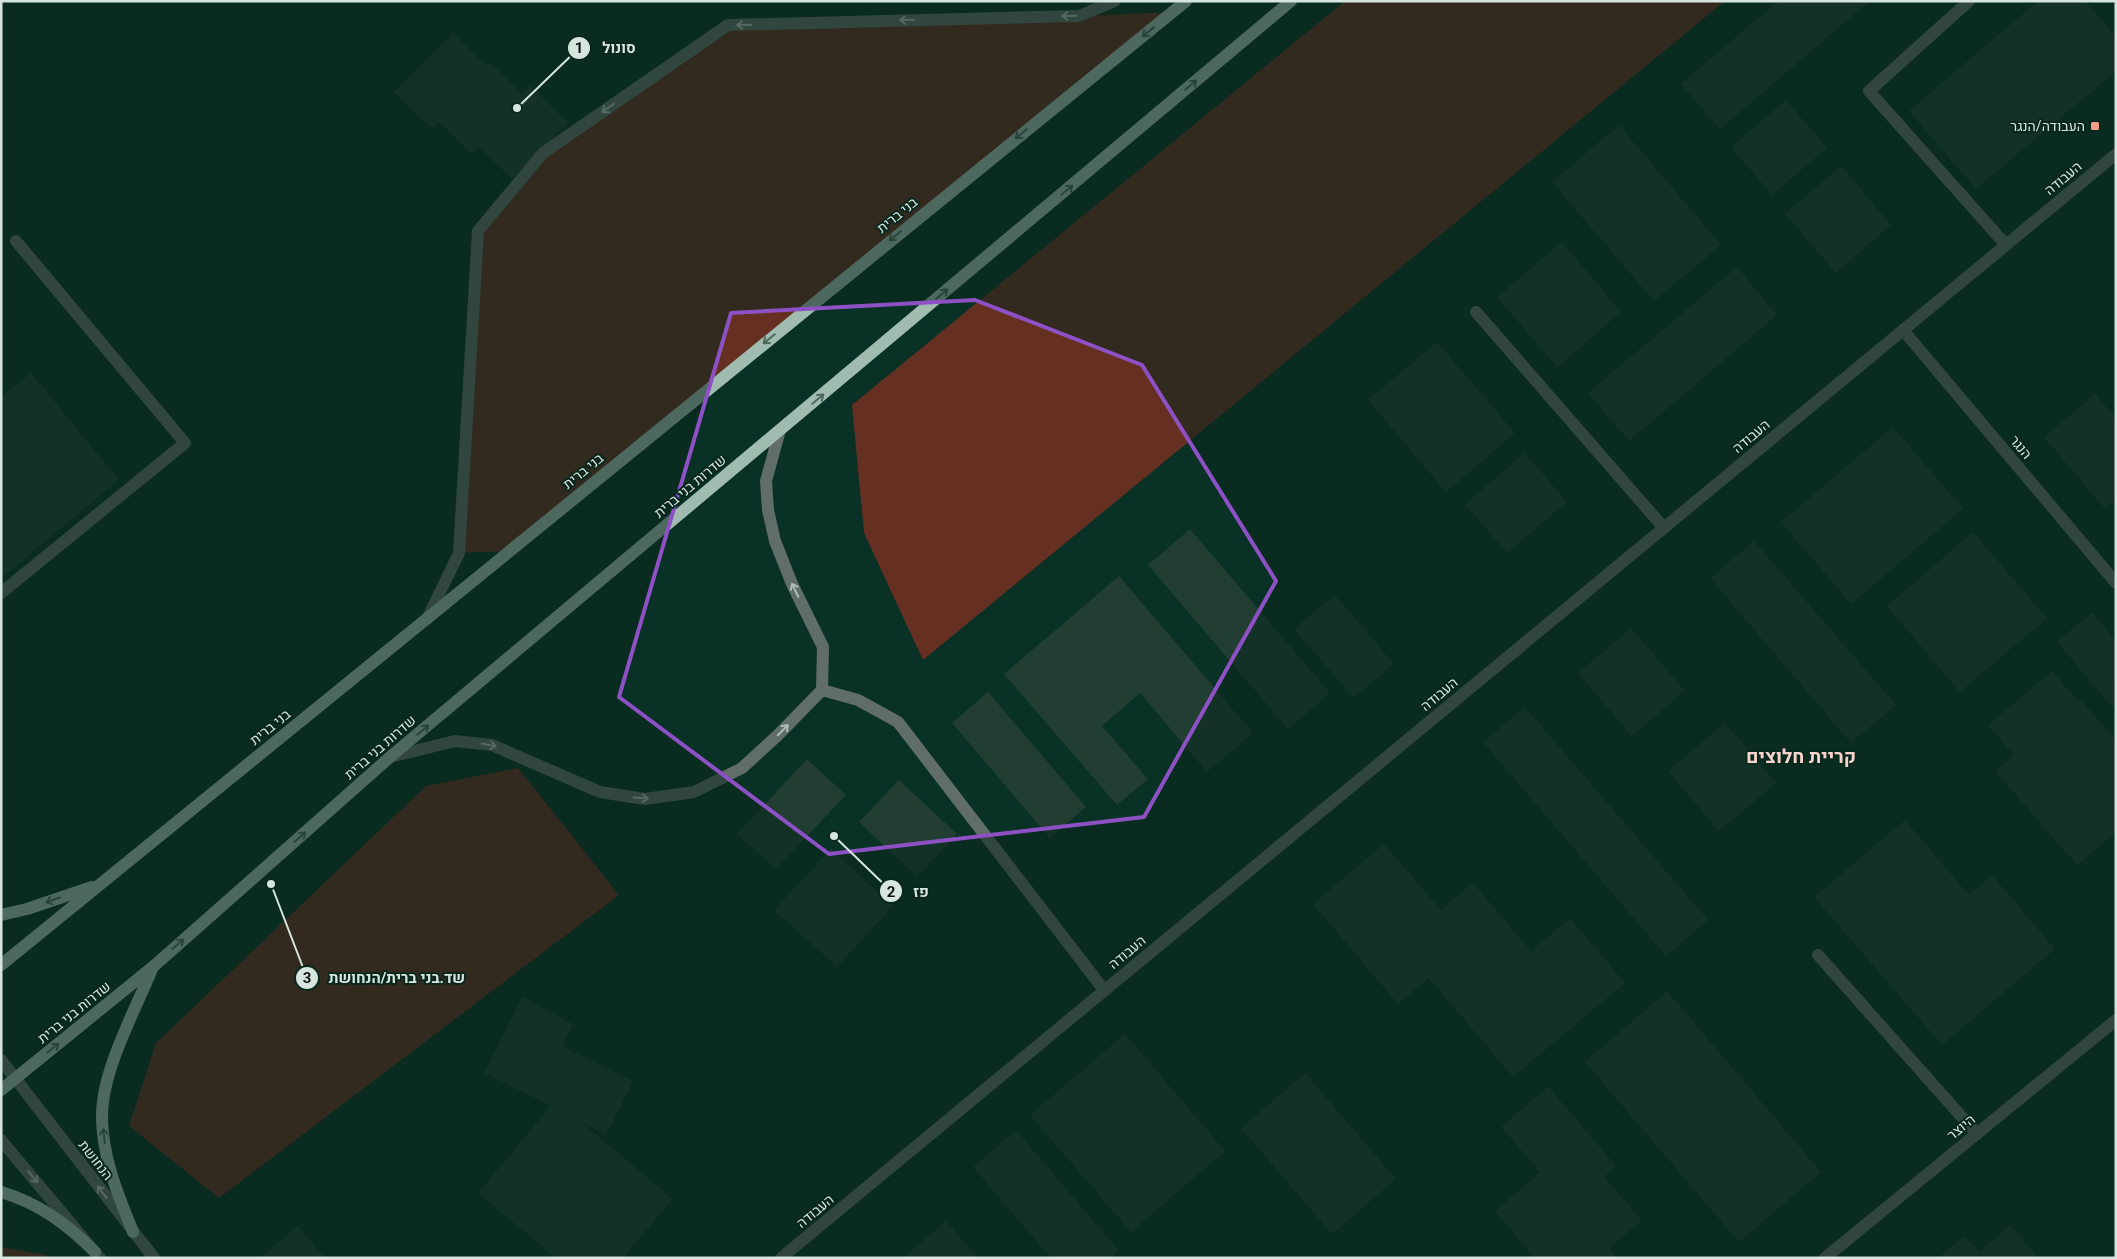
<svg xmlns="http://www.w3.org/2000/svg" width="2117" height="1259" viewBox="0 0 2117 1259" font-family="Roboto,Heebo,sans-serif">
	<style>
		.built { fill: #093125 }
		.green { fill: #653022 }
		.building { fill: #223e33 }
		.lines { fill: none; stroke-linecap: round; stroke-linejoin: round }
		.minor { stroke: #606d68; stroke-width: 12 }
		.major { stroke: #a0bbb0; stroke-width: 12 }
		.oneway { stroke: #adbcb5 }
		.oneway2 { stroke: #4e6a5f }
		.marked { fill: none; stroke: #8d51c5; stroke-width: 4; stroke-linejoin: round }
		.poi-dot { fill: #f49e87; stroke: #0a271d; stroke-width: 2 }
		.labels { text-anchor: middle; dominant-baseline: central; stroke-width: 4; stroke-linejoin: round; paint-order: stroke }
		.poi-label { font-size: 14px; fill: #d6e6df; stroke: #0a271d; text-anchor: end }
		.street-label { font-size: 14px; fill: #d6e6df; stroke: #0a271d }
		.district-label { font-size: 19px; font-weight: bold; fill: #f6d4cb; stroke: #0a271d }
		.leader { fill: none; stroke: #d6e6df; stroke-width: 2 }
		.callout-dot { fill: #d6e6df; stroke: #0a271d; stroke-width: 2 }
		.mark-label { font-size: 15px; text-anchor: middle; font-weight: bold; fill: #111 }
		.callout-label { font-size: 15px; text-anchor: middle; font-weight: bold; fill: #d6e6df; stroke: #0a271d; stroke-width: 4; stroke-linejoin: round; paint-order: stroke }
	</style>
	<rect width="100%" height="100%" fill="#0a271d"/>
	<rect class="built" x="1" y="1" width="2115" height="1257"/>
	<g class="green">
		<polygon points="1345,1 1725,1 923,660 864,533 852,405"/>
		<polygon points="1173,12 509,551 459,553 478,231 543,153 728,25 1079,16"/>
		<polygon points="518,768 619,895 219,1198 129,1126 156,1043 426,786"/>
		<polygon points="1,1247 46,1255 48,1258 1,1258"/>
	</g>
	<g class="building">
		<polygon points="1778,1 1870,1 1720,129 1681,84"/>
		<polygon points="2038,1 2085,1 2116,37 2116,71 1976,189 1909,111"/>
		<polygon points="453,33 486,66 490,62 522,94 530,85 568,123 512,179 479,147 471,154 439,122 432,129 394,92"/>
		<polygon points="1786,100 1827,148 1772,195 1731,147"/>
		<polygon points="1619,125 1721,245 1654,301 1552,182"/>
		<polygon points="1841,166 1891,225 1836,273 1785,214"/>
		<polygon points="1562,242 1621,312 1557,367 1497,297"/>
		<polygon points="1737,267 1777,315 1629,441 1588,393"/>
		<polygon points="1437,342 1515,433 1446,492 1368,400"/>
		<polygon points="31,373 119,480 1,578 1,398"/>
		<polygon points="2095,394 2116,418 2116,500 2105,509 2044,437"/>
		<polygon points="1893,427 1963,509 1851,604 1781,522"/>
		<polygon points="1525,453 1567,502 1507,553 1465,504"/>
		<polygon points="1190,529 1330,693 1288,729 1148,565"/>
		<polygon points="1973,532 2047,618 1960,692 1887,606"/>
		<polygon points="1754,541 1896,705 1851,743 1710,578"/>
		<polygon points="1119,576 1253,733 1207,772 1140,693 1102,726 1148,779 1117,805 1004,674"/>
		<polygon points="1335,595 1394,664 1354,698 1294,629"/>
		<polygon points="2092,612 2116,641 2114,709 2057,642"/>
		<polygon points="1631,628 1685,691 1632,736 1578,673"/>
		<polygon points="2052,671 2077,700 2080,699 2116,740 2116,832 2077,865 1995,771 2014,755 1988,725"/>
		<polygon points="988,692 1086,807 1050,838 952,723"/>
		<polygon points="1525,707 1708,920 1666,956 1483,742"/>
		<polygon points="1725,723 1776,783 1719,831 1668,771"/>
		<polygon points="807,759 846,795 776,869 737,834"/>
		<polygon points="899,780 957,834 917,877 859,822"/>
		<polygon points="1905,820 1969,895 1992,875 2055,949 1942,1045 1814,897"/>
		<polygon points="1384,844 1441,910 1473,883 1531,951 1570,918 1625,983 1513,1077 1429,978 1398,1004 1313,904"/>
		<polygon points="831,849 893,906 837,967 774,910"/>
		<polygon points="1667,991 1821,1172 1739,1242 1585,1062"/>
		<polygon points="522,997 573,1024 562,1046 633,1081 606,1135 580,1121 673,1199 623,1258 556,1258 478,1193 551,1106 484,1073"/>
		<polygon points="1125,1034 1225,1151 1131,1232 1030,1115"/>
		<polygon points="1305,1073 1396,1179 1332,1234 1241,1128"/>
		<polygon points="1548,1086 1616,1166 1604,1177 1642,1220 1609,1248 1617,1258 1535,1258 1495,1211 1540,1172 1501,1127"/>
		<polygon points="1016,1130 1119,1251 1111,1258 1051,1258 973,1167"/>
		<polygon points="946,1221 978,1258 903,1258"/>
		<polygon points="2010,1225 2038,1258 1938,1258 1964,1236 1979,1252"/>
		<polygon points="298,1226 325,1258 260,1258"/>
	</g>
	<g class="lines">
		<g class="minor">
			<polyline points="1969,1 1869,91 2006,245"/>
			<polyline points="1476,312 1664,528"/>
			<polyline points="1903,330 2116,583"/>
			<polyline points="1,593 185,443 16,241"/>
			<polyline points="427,619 459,553 478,231 543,153 728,25 1079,16 1115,1"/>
			<polyline points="822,690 858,700 898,722 1104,990"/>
			<polyline points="390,757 455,741 492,745 600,792 645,799 694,792 742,768 777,736 822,690 823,647 792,584 775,541 768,510 766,481 780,430"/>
			<polyline points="1818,955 1977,1134"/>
			<polyline points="1,1060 154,1258"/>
			<polyline points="1,1140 100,1258"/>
			<polyline points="781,1258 2116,154"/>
			<polyline points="1825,1258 2116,1020"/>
		</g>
		<g class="major">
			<polyline points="1,915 27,909 92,887"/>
			<polyline points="1,965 1186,1"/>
			<polyline points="1,1090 154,966 390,757 1291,1"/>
			<path d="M1 1192C39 1203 68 1225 95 1252"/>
			<path d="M133 1232C118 1195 102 1157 102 1116 102 1070 135 1011 152 969"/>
		</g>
	</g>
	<defs><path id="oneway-shaft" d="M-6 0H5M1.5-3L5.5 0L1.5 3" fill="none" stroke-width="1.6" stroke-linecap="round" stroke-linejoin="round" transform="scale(1.25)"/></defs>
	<g class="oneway">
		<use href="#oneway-shaft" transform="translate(1069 16) rotate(179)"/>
		<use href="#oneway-shaft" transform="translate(907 20) rotate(179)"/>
		<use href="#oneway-shaft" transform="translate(744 25) rotate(179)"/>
		<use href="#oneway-shaft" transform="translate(608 108) rotate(145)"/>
		<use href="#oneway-shaft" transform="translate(795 590) rotate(-116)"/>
		<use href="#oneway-shaft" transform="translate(783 730) rotate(-46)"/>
		<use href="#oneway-shaft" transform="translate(489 745) rotate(12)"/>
		<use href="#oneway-shaft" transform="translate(641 798) rotate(4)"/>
		<use href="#oneway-shaft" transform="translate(33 1177) rotate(50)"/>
		<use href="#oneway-shaft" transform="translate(102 1192) rotate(-128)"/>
	</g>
	<g class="oneway2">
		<use href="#oneway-shaft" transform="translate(1148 32) rotate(142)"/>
		<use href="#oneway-shaft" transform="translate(1191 85) rotate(-40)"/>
		<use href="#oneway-shaft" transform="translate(1021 134) rotate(141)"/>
		<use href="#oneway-shaft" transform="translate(1067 190) rotate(-40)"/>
		<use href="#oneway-shaft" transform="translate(895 236) rotate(141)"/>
		<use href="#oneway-shaft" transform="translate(942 294) rotate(-40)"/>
		<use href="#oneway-shaft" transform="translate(769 339) rotate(141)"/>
		<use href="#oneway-shaft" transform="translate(818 399) rotate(-40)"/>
		<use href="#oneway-shaft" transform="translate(423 730) rotate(-40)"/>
		<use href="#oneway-shaft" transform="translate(300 837) rotate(-41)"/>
		<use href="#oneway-shaft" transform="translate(53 900) rotate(161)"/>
		<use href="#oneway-shaft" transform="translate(178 944) rotate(-41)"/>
		<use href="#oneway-shaft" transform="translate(53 1048) rotate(-39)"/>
		<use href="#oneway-shaft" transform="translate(104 1136) rotate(-97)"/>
	</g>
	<path d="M0 0H2117V1259H0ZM975 300 1142 365 1276 581 1144 817 829 854 619 697 731 313Z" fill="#0a271d" fill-opacity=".55" fill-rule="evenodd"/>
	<path class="marked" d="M975 300 1142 365 1276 581 1144 817 829 854 619 697 731 313Z"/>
	<rect class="poi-dot" x="2090" y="121" width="10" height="10" rx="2.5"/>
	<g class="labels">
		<g class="poi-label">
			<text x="2085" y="126">העבודה/הנגר</text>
		</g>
		<g class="street-label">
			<text transform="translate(2063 178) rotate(-40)">העבודה</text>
			<text transform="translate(897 215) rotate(-39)">בני ברית</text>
			<text transform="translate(1751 436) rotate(-40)">העבודה</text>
			<text transform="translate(2021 447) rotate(50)">הנגר</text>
			<text transform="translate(583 471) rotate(-39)">בני ברית</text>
			<text transform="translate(690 486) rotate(-40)">שדרות בני ברית</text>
			<text transform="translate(1439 694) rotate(-40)">העבודה</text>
			<text transform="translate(270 727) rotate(-39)">בני ברית</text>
			<text transform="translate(380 747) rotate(-41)">שדרות בני ברית</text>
			<text transform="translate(1127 952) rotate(-40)">העבודה</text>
			<text transform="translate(74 1012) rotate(-39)">שדרות בני ברית</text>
			<text transform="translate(1961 1127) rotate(-39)">היוצר</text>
			<text transform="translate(96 1160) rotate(52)">הנחושת</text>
			<text transform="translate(815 1211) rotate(-40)">העבודה</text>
		</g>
		<g class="district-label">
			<text x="1801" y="756">קריית חלוצים</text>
		</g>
	</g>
	<path class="leader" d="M517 108L579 48M834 836L891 891M271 884L307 978"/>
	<g class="callout-dot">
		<circle cx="517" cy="108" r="5"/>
		<circle cx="834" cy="836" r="5"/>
		<circle cx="271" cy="884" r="5"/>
		<circle cx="579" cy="48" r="12"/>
		<circle cx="891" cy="891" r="12"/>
		<circle cx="307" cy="978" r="12"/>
	</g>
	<g class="mark-label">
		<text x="579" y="53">1</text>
		<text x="891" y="897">2</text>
		<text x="307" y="983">3</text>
	</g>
	<g class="callout-label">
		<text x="619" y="53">סונול</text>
		<text x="921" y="897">פז</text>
		<text x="397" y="983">שד.בני ברית/הנחושת</text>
	</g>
	<rect width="2117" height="1259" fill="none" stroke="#d6e6df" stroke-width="5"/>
</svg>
